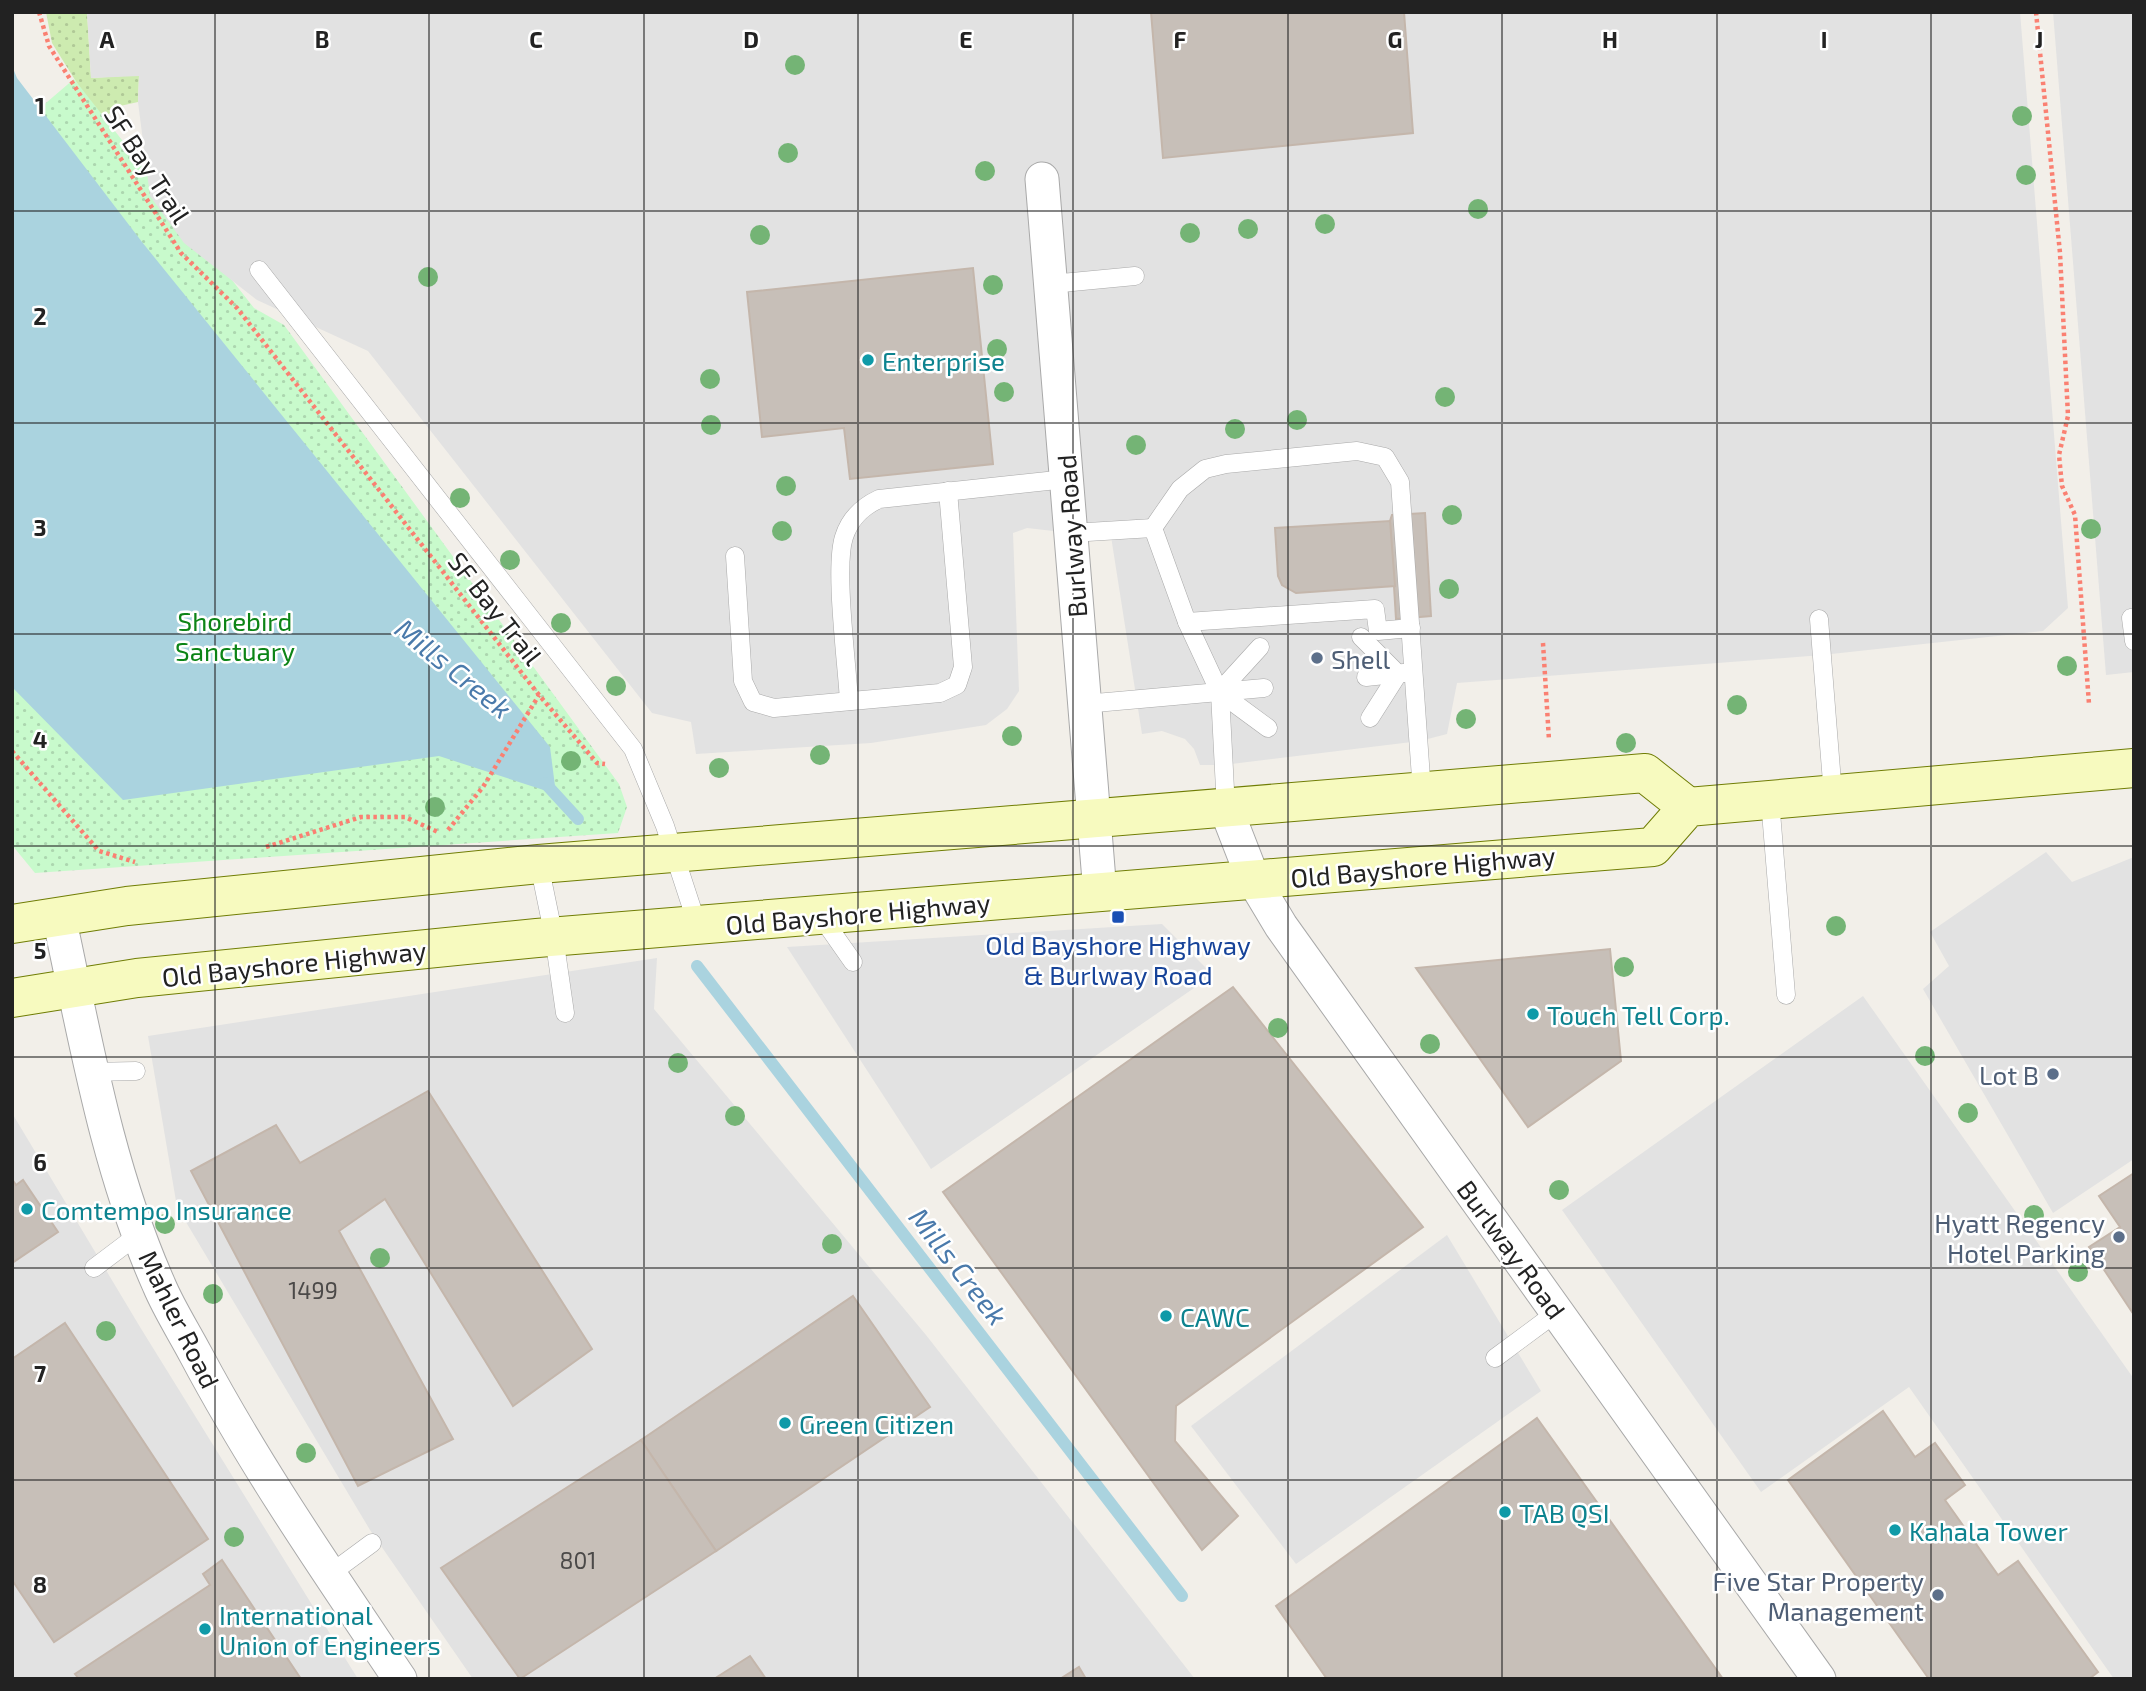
<svg xmlns="http://www.w3.org/2000/svg" width="2146" height="1691" viewBox="0 0 2146 1691" font-family="'Exo 2',sans-serif">
	<style>
		.grass { fill: url(#grass-dots) }
		.park { fill: url(#park-dots) }
		.parking { fill: #e2e2e2 }
		.water { fill: #aad3df }
		.lines { fill: none; stroke-linecap: round; stroke-linejoin: round }
		.stream { stroke: #aad3df; stroke-width: 12 }
		.building { fill: #c7bfb8; stroke: #c4b6ab; stroke-width: 2 }
		.lane-casing { stroke: #a9a9a9; stroke-width: 19 }
		.street-casing { stroke: #a9a9a9; stroke-width: 35 }
		.secondary-casing { stroke: #707d05; stroke-width: 40 }
		.path { stroke: #fa8072; stroke-width: 4.5; stroke-dasharray: 3.5 3.5; stroke-linecap: butt }
		.lane { stroke: #fff; stroke-width: 18 }
		.street { stroke: #fff; stroke-width: 33 }
		.secondary { stroke: #f7fabf; stroke-width: 38 }
		.tree { fill: #74b475 }
		.grid { fill: none; stroke: #222; stroke-width: 2; stroke-opacity: 0.55 }
		.culture-dot { fill: #0f9aa8; stroke: #fff; stroke-width: 2.5 }
		.service-dot { fill: #5c6f8a; stroke: #fff; stroke-width: 2.5 }
		.transit-dot { fill: #1a4fb4; stroke: #fff; stroke-width: 2.5 }
		.labels { text-anchor: middle; dominant-baseline: central; stroke-width: 5; stroke-linejoin: round; paint-order: stroke }
		.number-label { font-size: 23px; fill: #4b4948 }
		.street-label { font-size: 26px; fill: #222; stroke: #fff }
		.culture-label { font-size: 26px; fill: #0d838f; stroke: #fff; text-anchor: start }
		.park-label { font-size: 26px; fill: #0c8416; stroke: #fff }
		.service-label { font-size: 26px; fill: #4e5e75; stroke: #fff; text-anchor: end }
		.transit-label { font-size: 26px; fill: #164399; stroke: #fff }
		.water-label { font-size: 28px; font-style: italic; fill: #4a7aab; stroke: #fff }
		.grid-label { font-size: 23px; text-anchor: middle; font-weight: bold; fill: #222; stroke: #fff; stroke-width: 5; stroke-linejoin: round; paint-order: stroke }
	</style>
	<defs>
		<pattern id="grass-dots" width="8" height="8" patternUnits="userSpaceOnUse" patternTransform="scale(1.75)"><rect width="8" height="8" fill="#cdebb0"/><path d="M2 2h.1M6 6h.1" fill="none" stroke="#b0c997" stroke-width="1.8" stroke-linecap="round"/></pattern>
		<pattern id="park-dots" width="8" height="8" patternUnits="userSpaceOnUse" patternTransform="scale(1.75)"><rect width="8" height="8" fill="#c8facc"/><path d="M2 2h.1M6 6h.1" fill="none" stroke="#acd6af" stroke-width="1.8" stroke-linecap="round"/></pattern>
	</defs>
	<rect width="100%" height="100%" fill="#f2efe9"/>
	<polygon class="grass" points="46,12 87,12 91,78 139,75 138,102 120,106 100,120 52,43"/>
	<polygon class="park" points="74,79 254,308 284,325 619,784 627,807 618,833 35,873 12,845 12,132"/>
	<g class="parking">
		<polygon points="87,12 2020,12 2068,608 2043,631 1822,655 1457,683 1447,734 1420,741 1223,765 1200,765 1194,749 1185,739 1162,731 1142,734 1110,530 1071,533 1027,528 1013,533 1019,691 1007,709 986,725 871,743 696,754 691,722 652,713 368,351 257,300 184,243 150,196 138,102 139,76 91,78"/>
		<polygon points="2053,12 2134,12 2134,672 2106,675"/>
		<polygon points="2046,852 2072,882 2134,857 2134,1159 2053,1213 1923,989 1949,966 1930,932"/>
		<polygon points="1162,924 1213,975 931,1169 787,947"/>
		<polygon points="657,958 654,1009 926,1335 1195,1679 473,1679 370,1530 177,1207 148,1036"/>
		<polygon points="1863,996 2134,1379 2134,1679 2114,1679 1909,1387 1761,1492 1562,1210"/>
		<polygon points="12,1113 140,1327 358,1679 12,1679"/>
		<polygon points="1447,1235 1541,1391 1296,1564 1191,1426"/>
	</g>
	<polygon class="water" points="12,66 17,78 142,242 550,747 556,794 439,756 123,800 12,687"/>
	<g class="lines">
		<g class="stream">
			<polyline points="545,783 578,819"/>
			<polyline points="697,966 1182,1596"/>
		</g>
	</g>
	<g class="building">
		<polygon points="1151,12 1404,12 1413,133 1163,158"/>
		<polygon points="973,268 993,464 850,479 844,428 762,437 747,292"/>
		<polygon points="1425,513 1431,616 1396,619 1390,521 1392,515"/>
		<polygon points="1390,521 1395,586 1296,593 1282,585 1278,576 1275,528"/>
		<polygon points="1610,949 1621,1061 1528,1127 1416,968"/>
		<polygon points="1233,987 1423,1227 1176,1406 1175,1441 1238,1516 1202,1550 943,1192"/>
		<polygon points="428,1091 592,1349 513,1406 385,1199 339,1231 453,1439 358,1486 191,1171 276,1125 300,1163"/>
		<polygon points="2134,1173 2134,1315 2089,1247 2120,1227 2099,1196"/>
		<polygon points="12,1179 16,1185 23,1180 58,1232 12,1263"/>
		<polygon points="853,1296 930,1407 716,1551 641,1440"/>
		<polygon points="65,1323 208,1539 54,1642 12,1580 12,1359"/>
		<polygon points="1883,1411 1915,1457 1935,1443 1965,1485 1945,1500 1998,1575 2018,1561 2098,1672 2089,1679 1929,1679 1788,1480"/>
		<polygon points="1537,1418 1723,1679 1327,1679 1276,1606"/>
		<polygon points="641,1440 716,1551 520,1679 441,1568"/>
		<polygon points="222,1560 301,1679 79,1679 75,1674 210,1585 203,1574"/>
		<polygon points="750,1656 766,1679 714,1679"/>
		<polygon points="1079,1667 1086,1679 1060,1679"/>
	</g>
	<g class="lines">
		<g class="lane-casing">
			<g id="lane">
				<polyline points="259,270 633,749 665,826 698,927"/>
				<polyline points="1051,284 1135,276"/>
				<polyline points="1153,528 1180,489 1205,469 1226,464 1357,451 1385,457 1400,482 1422,792"/>
				<polyline points="1071,533 1153,528 1187,622 1220,693 1226,809"/>
				<polyline points="735,556 743,681 753,702 774,708 940,693 957,685 963,667 948,491"/>
				<polyline points="2131,618 2134,641"/>
				<polyline points="1819,619 1833,795"/>
				<polyline points="1187,622 1375,609 1378,631 1411,628"/>
				<polyline points="1361,637 1398,674"/>
				<polyline points="1260,647 1219,692 1268,728"/>
				<polyline points="1366,677 1404,673"/>
				<path d="M849 701C847 664 834 567 844 537 850 518 862 507 879 499L1066 479"/>
				<polyline points="1084,704 1264,688"/>
				<polyline points="1370,718 1398,674"/>
				<polyline points="1770,800 1786,995"/>
				<polyline points="539,864 554,937 565,1013"/>
				<polyline points="820,915 853,962"/>
				<polyline points="91,1072 136,1071"/>
				<polyline points="94,1268 139,1234"/>
				<polyline points="1495,1358 1557,1312"/>
				<polyline points="330,1574 372,1543"/>
			</g>
		</g>
		<g class="street-casing">
			<g id="street">
				<polyline points="1042,179 1100,893"/>
				<polyline points="1226,809 1254,881 1281,926 1819,1679"/>
				<path d="M59 917C86 1042 107 1168 159 1285 169 1309 184 1332 196 1355 256 1468 329 1573 400 1679"/>
			</g>
		</g>
		<g class="secondary-casing">
			<g id="secondary">
				<polyline points="12,924 127,906 539,864 1645,773 1688,807"/>
				<polyline points="12,998 137,978 537,938 1653,847 1688,807 2134,768"/>
			</g>
		</g>
		<g class="path">
			<polyline points="39,12 49,46 181,253 237,308 539,695 597,763 605,764"/>
			<polyline points="2036,12 2060,253 2068,416 2059,455 2062,486 2075,515 2089,704"/>
			<polyline points="1543,643 1549,740"/>
			<polyline points="12,751 99,851 135,862"/>
			<polyline points="448,830 483,787 539,695"/>
			<polyline points="266,847 361,817 405,817 438,832"/>
		</g>
		<use href="#lane" class="lane"/>
		<use href="#street" class="street"/>
		<use href="#secondary" class="secondary"/>
	</g>
	<g class="tree">
		<circle cx="795" cy="65" r="10"/>
		<circle cx="2022" cy="116" r="10"/>
		<circle cx="788" cy="153" r="10"/>
		<circle cx="985" cy="171" r="10"/>
		<circle cx="2026" cy="175" r="10"/>
		<circle cx="1478" cy="209" r="10"/>
		<circle cx="1325" cy="224" r="10"/>
		<circle cx="1248" cy="229" r="10"/>
		<circle cx="1190" cy="233" r="10"/>
		<circle cx="760" cy="235" r="10"/>
		<circle cx="428" cy="277" r="10"/>
		<circle cx="993" cy="285" r="10"/>
		<circle cx="997" cy="349" r="10"/>
		<circle cx="710" cy="379" r="10"/>
		<circle cx="1004" cy="392" r="10"/>
		<circle cx="1445" cy="397" r="10"/>
		<circle cx="1297" cy="420" r="10"/>
		<circle cx="711" cy="425" r="10"/>
		<circle cx="1235" cy="429" r="10"/>
		<circle cx="1136" cy="445" r="10"/>
		<circle cx="786" cy="486" r="10"/>
		<circle cx="460" cy="498" r="10"/>
		<circle cx="1452" cy="515" r="10"/>
		<circle cx="2091" cy="529" r="10"/>
		<circle cx="782" cy="531" r="10"/>
		<circle cx="510" cy="560" r="10"/>
		<circle cx="1449" cy="589" r="10"/>
		<circle cx="561" cy="623" r="10"/>
		<circle cx="2067" cy="666" r="10"/>
		<circle cx="616" cy="686" r="10"/>
		<circle cx="1737" cy="705" r="10"/>
		<circle cx="1466" cy="719" r="10"/>
		<circle cx="1012" cy="736" r="10"/>
		<circle cx="1626" cy="743" r="10"/>
		<circle cx="820" cy="755" r="10"/>
		<circle cx="571" cy="761" r="10"/>
		<circle cx="719" cy="768" r="10"/>
		<circle cx="435" cy="807" r="10"/>
		<circle cx="1836" cy="926" r="10"/>
		<circle cx="1624" cy="967" r="10"/>
		<circle cx="1278" cy="1028" r="10"/>
		<circle cx="1430" cy="1044" r="10"/>
		<circle cx="1925" cy="1056" r="10"/>
		<circle cx="678" cy="1063" r="10"/>
		<circle cx="1968" cy="1113" r="10"/>
		<circle cx="735" cy="1116" r="10"/>
		<circle cx="1559" cy="1190" r="10"/>
		<circle cx="2034" cy="1215" r="10"/>
		<circle cx="165" cy="1224" r="10"/>
		<circle cx="832" cy="1244" r="10"/>
		<circle cx="380" cy="1258" r="10"/>
		<circle cx="2078" cy="1272" r="10"/>
		<circle cx="213" cy="1294" r="10"/>
		<circle cx="106" cy="1331" r="10"/>
		<circle cx="306" cy="1453" r="10"/>
		<circle cx="234" cy="1537" r="10"/>
	</g>
	<path class="grid" d="M215 12V1679M429 12V1679M644 12V1679M858 12V1679M1073 12V1679M1288 12V1679M1502 12V1679M1717 12V1679M1931 12V1679M12 211H2134M12 423H2134M12 634H2134M12 846H2134M12 1057H2134M12 1268H2134M12 1480H2134"/>
	<g class="culture-dot">
		<circle cx="868" cy="360" r="7"/>
		<circle cx="1533" cy="1014" r="7"/>
		<circle cx="27" cy="1209" r="7"/>
		<circle cx="1166" cy="1316" r="7"/>
		<circle cx="785" cy="1423" r="7"/>
		<circle cx="1505" cy="1512" r="7"/>
		<circle cx="1895" cy="1530" r="7"/>
		<circle cx="205" cy="1629" r="7"/>
	</g>
	<g class="service-dot">
		<circle cx="1317" cy="658" r="7"/>
		<circle cx="2053" cy="1074" r="7"/>
		<circle cx="2119" cy="1237" r="7"/>
		<circle cx="1938" cy="1595" r="7"/>
	</g>
	<rect class="transit-dot" x="1111" y="910" width="14" height="14" rx="3.5"/>
	<g class="labels">
		<g class="number-label">
			<text x="313" y="1290">1499</text>
			<text x="578" y="1560">801</text>
		</g>
		<g class="street-label">
			<text transform="translate(148 164) rotate(57)">SF Bay Trail</text>
			<text transform="translate(1071 536) rotate(-94)">Burlway Road</text>
			<text transform="translate(496 608) rotate(52)">SF Bay Trail</text>
			<text transform="translate(1423 866) rotate(-5)">Old Bayshore Highway</text>
			<text transform="translate(858 913) rotate(-5)">Old Bayshore Highway</text>
			<text transform="translate(294 963) rotate(-6)">Old Bayshore Highway</text>
			<text transform="translate(1512 1249) rotate(54)">Burlway Road</text>
			<text transform="translate(180 1319) rotate(64)">Mahler Road</text>
		</g>
		<g class="culture-label">
			<text x="882" y="360">Enterprise</text>
			<text x="1547" y="1014">Touch Tell Corp.</text>
			<text x="41" y="1209">Comtempo Insurance</text>
			<text x="1180" y="1316">CAWC</text>
			<text x="799" y="1423">Green Citizen</text>
			<text x="1519" y="1512">TAB QSI</text>
			<text x="1909" y="1530">Kahala Tower</text>
			<text x="219" y="1614">International<tspan x="219" dy="30">Union of Engineers</tspan></text>
		</g>
		<g class="park-label">
			<text x="235" y="620">Shorebird<tspan x="235" dy="30">Sanctuary</tspan></text>
		</g>
		<g class="service-label">
			<text x="1331" y="658" text-anchor="start">Shell</text>
			<text x="2039" y="1074">Lot B</text>
			<text x="2105" y="1222">Hyatt Regency<tspan x="2105" dy="30">Hotel Parking</tspan></text>
			<text x="1924" y="1580">Five Star Property<tspan x="1924" dy="30">Management</tspan></text>
		</g>
		<g class="transit-label">
			<text x="1118" y="944">Old Bayshore Highway<tspan x="1118" dy="30">&amp; Burlway Road</tspan></text>
		</g>
		<g class="water-label">
			<text transform="translate(454 668) rotate(39)">Mills Creek</text>
			<text transform="translate(959 1266) rotate(52)">Mills Creek</text>
		</g>
	</g>
	<g class="grid-label">
		<text x="107" y="48">A</text>
		<text x="322" y="48">B</text>
		<text x="536" y="48">C</text>
		<text x="751" y="48">D</text>
		<text x="966" y="48">E</text>
		<text x="1180" y="48">F</text>
		<text x="1395" y="48">G</text>
		<text x="1610" y="48">H</text>
		<text x="1824" y="48">I</text>
		<text x="2039" y="48">J</text>
		<text x="40" y="114">1</text>
		<text x="40" y="325">2</text>
		<text x="40" y="536">3</text>
		<text x="40" y="748">4</text>
		<text x="40" y="959">5</text>
		<text x="40" y="1171">6</text>
		<text x="40" y="1382">7</text>
		<text x="40" y="1593">8</text>
	</g>
	<rect width="2146" height="1691" fill="none" stroke="#222222" stroke-width="28"/>
</svg>
